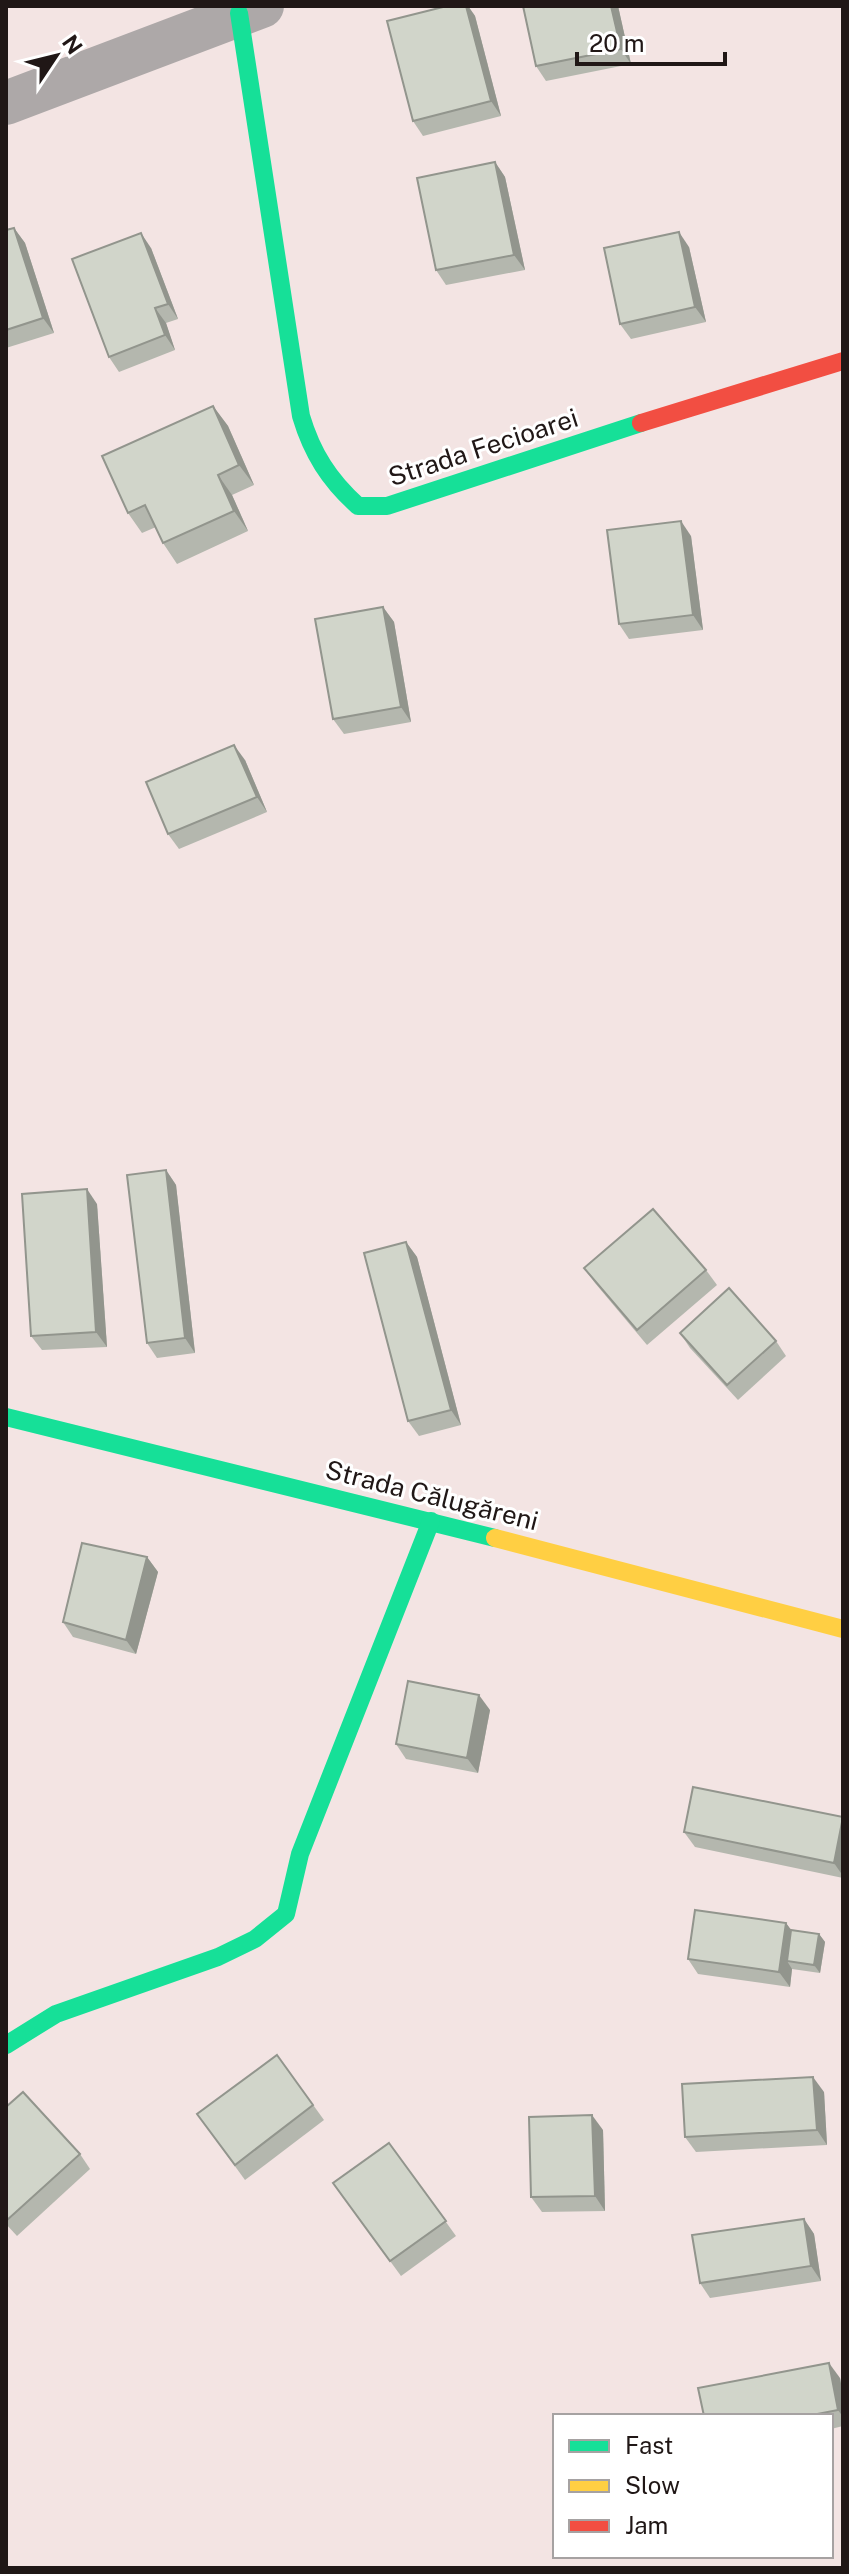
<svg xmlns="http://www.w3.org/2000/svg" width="849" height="2574" viewBox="0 0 849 2574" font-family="'Public Sans',sans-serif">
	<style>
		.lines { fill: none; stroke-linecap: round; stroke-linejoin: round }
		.street { stroke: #ada8a8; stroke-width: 44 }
		.fast { stroke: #16e098; stroke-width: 18 }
		.slow { stroke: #ffcf43; stroke-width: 18 }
		.jam { stroke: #f24e42; stroke-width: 18 }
		.wall { fill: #b4b7ae }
		.shaded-wall { fill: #92958d }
		.building { fill: #d1d5ca; stroke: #92958d; stroke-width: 2 }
		.labels { text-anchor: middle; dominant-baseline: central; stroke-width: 6; stroke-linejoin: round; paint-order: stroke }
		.street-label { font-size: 26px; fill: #201716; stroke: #fff }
	</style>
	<rect width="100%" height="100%" fill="#f3e4e3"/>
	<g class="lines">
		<polyline class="street" points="6,103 262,6"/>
		<g class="fast">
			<path d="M239 13 301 416C312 453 329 480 358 506H387L641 423"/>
			<polyline points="6,1417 495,1538"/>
			<polyline points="6,2045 56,2014 218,1957 255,1939 286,1914 300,1854 431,1521"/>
		</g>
		<polyline class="slow" points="495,1538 843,1629"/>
		<polyline class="jam" points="641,423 843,361"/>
	</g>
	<g class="wall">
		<polygon points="447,6 468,6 475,16 501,116 423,136 413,121"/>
		<polygon points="618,6 631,64 546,81 536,66"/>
		<polygon points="495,162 505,177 525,270 446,285 436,270"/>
		<polygon points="14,228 25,243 54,333 6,348 6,230"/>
		<polygon points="689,247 706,322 631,339 620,324"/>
		<polygon points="151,248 178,319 166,323 175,350 119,372 109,357"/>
		<polygon points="213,406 228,426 254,485 232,495 248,531 177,564 163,543 156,527 142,533 128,513"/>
		<polygon points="691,536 703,630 629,639 619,624"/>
		<polygon points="383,607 394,622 411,722 344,734 333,719"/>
		<polygon points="245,760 267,812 179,849 168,834"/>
		<polygon points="166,1170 176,1185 195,1353 157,1358 147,1343"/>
		<polygon points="97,1204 107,1347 42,1350 31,1336"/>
		<polygon points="406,1242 417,1257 461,1425 419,1436 408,1421"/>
		<polygon points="584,1268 706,1270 717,1285 647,1345 595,1283"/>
		<polygon points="680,1333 776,1341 786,1356 738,1400 690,1348"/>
		<polygon points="147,1557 158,1572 136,1654 73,1637 63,1622"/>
		<polygon points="490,1710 478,1773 406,1759 396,1744"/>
		<polygon points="843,1817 843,1878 695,1847 684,1832"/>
		<polygon points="786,1923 791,1930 819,1934 825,1942 820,1973 792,1969 790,1987 698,1974 688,1959"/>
		<polygon points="277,2055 324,2120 245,2180 197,2114"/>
		<polygon points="824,2092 827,2145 696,2152 685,2137"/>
		<polygon points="6,2107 80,2154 90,2169 17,2236 6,2224"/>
		<polygon points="603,2130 605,2211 542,2212 531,2197"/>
		<polygon points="389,2143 456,2236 401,2276 333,2183"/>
		<polygon points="804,2219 814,2234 821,2281 710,2298 700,2283"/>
		<polygon points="840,2378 843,2395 843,2426 831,2429 831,2416 704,2416"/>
	</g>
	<g class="shaded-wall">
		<polygon points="466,6 468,6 475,16 501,116 491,101"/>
		<polygon points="611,6 618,6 631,64 621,49"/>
		<polygon points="495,162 505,177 525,270 514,255"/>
		<polygon points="14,228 25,243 54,333 43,318"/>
		<polygon points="679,232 689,247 706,322 695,307"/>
		<polygon points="141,233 151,248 178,319 168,304"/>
		<polygon points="155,308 166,323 175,350 165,335"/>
		<polygon points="213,406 228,426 254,485 239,465"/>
		<polygon points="218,475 232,495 248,531 234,511"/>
		<polygon points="681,521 691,536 703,630 693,615"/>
		<polygon points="383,607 394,622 411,722 401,707"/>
		<polygon points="234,745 245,760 267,812 257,797"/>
		<polygon points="166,1170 176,1185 195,1353 185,1338"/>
		<polygon points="87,1189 97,1204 107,1347 96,1332"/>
		<polygon points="406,1242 417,1257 461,1425 451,1410"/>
		<polygon points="147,1557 158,1572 136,1654 126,1640"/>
		<polygon points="479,1695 490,1710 478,1773 467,1758"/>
		<polygon points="843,1818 843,1876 834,1863"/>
		<polygon points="786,1923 797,1938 787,1961 792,1969 790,1987 779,1972"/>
		<polygon points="819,1934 825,1942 820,1973 814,1965"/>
		<polygon points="813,2077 824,2092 827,2145 817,2130"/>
		<polygon points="592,2115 603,2130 605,2211 595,2196"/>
		<polygon points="804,2219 814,2234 821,2281 811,2266"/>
		<polygon points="829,2363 840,2378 843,2395 843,2417 838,2410"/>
	</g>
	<g class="building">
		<polygon points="447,6 466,6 491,101 413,121 387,21"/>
		<polygon points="523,6 611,6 621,49 536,66"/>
		<polygon points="495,162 514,255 436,270 417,178"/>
		<polygon points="14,228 43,318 6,330 6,230"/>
		<polygon points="679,232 695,307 620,324 604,248"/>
		<polygon points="141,233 168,304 155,308 165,335 109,357 72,259"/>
		<polygon points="213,406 239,465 218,475 234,511 163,543 145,505 128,513 102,456"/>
		<polygon points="681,521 693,615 619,624 607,530"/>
		<polygon points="383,607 401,707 333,719 315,619"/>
		<polygon points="234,745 257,797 168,834 146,782"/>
		<polygon points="166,1170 185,1338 147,1343 127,1175"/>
		<polygon points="87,1189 96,1332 31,1336 22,1194"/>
		<polygon points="653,1209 706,1270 637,1330 584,1268"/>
		<polygon points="406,1242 451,1410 408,1421 364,1253"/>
		<polygon points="729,1288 776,1341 727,1385 680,1333"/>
		<polygon points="82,1543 147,1557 126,1640 63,1622"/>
		<polygon points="408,1681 479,1695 467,1758 396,1744"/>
		<polygon points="693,1787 843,1817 834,1863 684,1832"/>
		<polygon points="695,1910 786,1923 779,1972 688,1959"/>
		<polygon points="791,1930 819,1934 814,1965 787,1961"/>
		<polygon points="277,2055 313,2105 235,2165 197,2114"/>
		<polygon points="813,2077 817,2130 685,2137 682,2084"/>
		<polygon points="23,2092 80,2154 6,2221 6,2107"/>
		<polygon points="592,2115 595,2196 531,2197 529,2117"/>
		<polygon points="389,2143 446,2221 390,2261 333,2183"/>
		<polygon points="804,2219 811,2266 700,2283 692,2235"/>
		<polygon points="829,2363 838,2410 807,2416 704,2416 698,2388"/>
	</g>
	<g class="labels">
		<g class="street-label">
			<text transform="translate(483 447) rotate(-18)">Strada Fecioarei</text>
			<text transform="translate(432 1495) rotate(14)">Strada Călugăreni</text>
		</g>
	</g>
	<rect width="849" height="2574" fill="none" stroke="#201716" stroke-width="16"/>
	<rect x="553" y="2414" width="280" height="144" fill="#ffffff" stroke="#a6a2a2" stroke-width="2"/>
	<rect x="569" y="2440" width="40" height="12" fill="#16e098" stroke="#a6a2a2" stroke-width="2"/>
	<text x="625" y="2454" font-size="24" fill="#201716">Fast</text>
	<rect x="569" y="2480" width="40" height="12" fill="#ffcf43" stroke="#a6a2a2" stroke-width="2"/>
	<text x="625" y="2494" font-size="24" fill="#201716">Slow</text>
	<rect x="569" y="2520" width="40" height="12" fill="#f24e42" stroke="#a6a2a2" stroke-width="2"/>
	<text x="625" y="2534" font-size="24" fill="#201716">Jam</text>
	<g transform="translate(56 56) rotate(55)" stroke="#ffffff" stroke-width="6" paint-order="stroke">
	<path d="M0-6L14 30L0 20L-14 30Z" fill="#201716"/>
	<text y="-12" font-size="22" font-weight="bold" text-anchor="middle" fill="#201716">N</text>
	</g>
	<path d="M577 52v12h148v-12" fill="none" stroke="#201716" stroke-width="4"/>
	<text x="589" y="52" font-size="24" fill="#201716" stroke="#ffffff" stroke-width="6" paint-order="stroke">20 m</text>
</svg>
